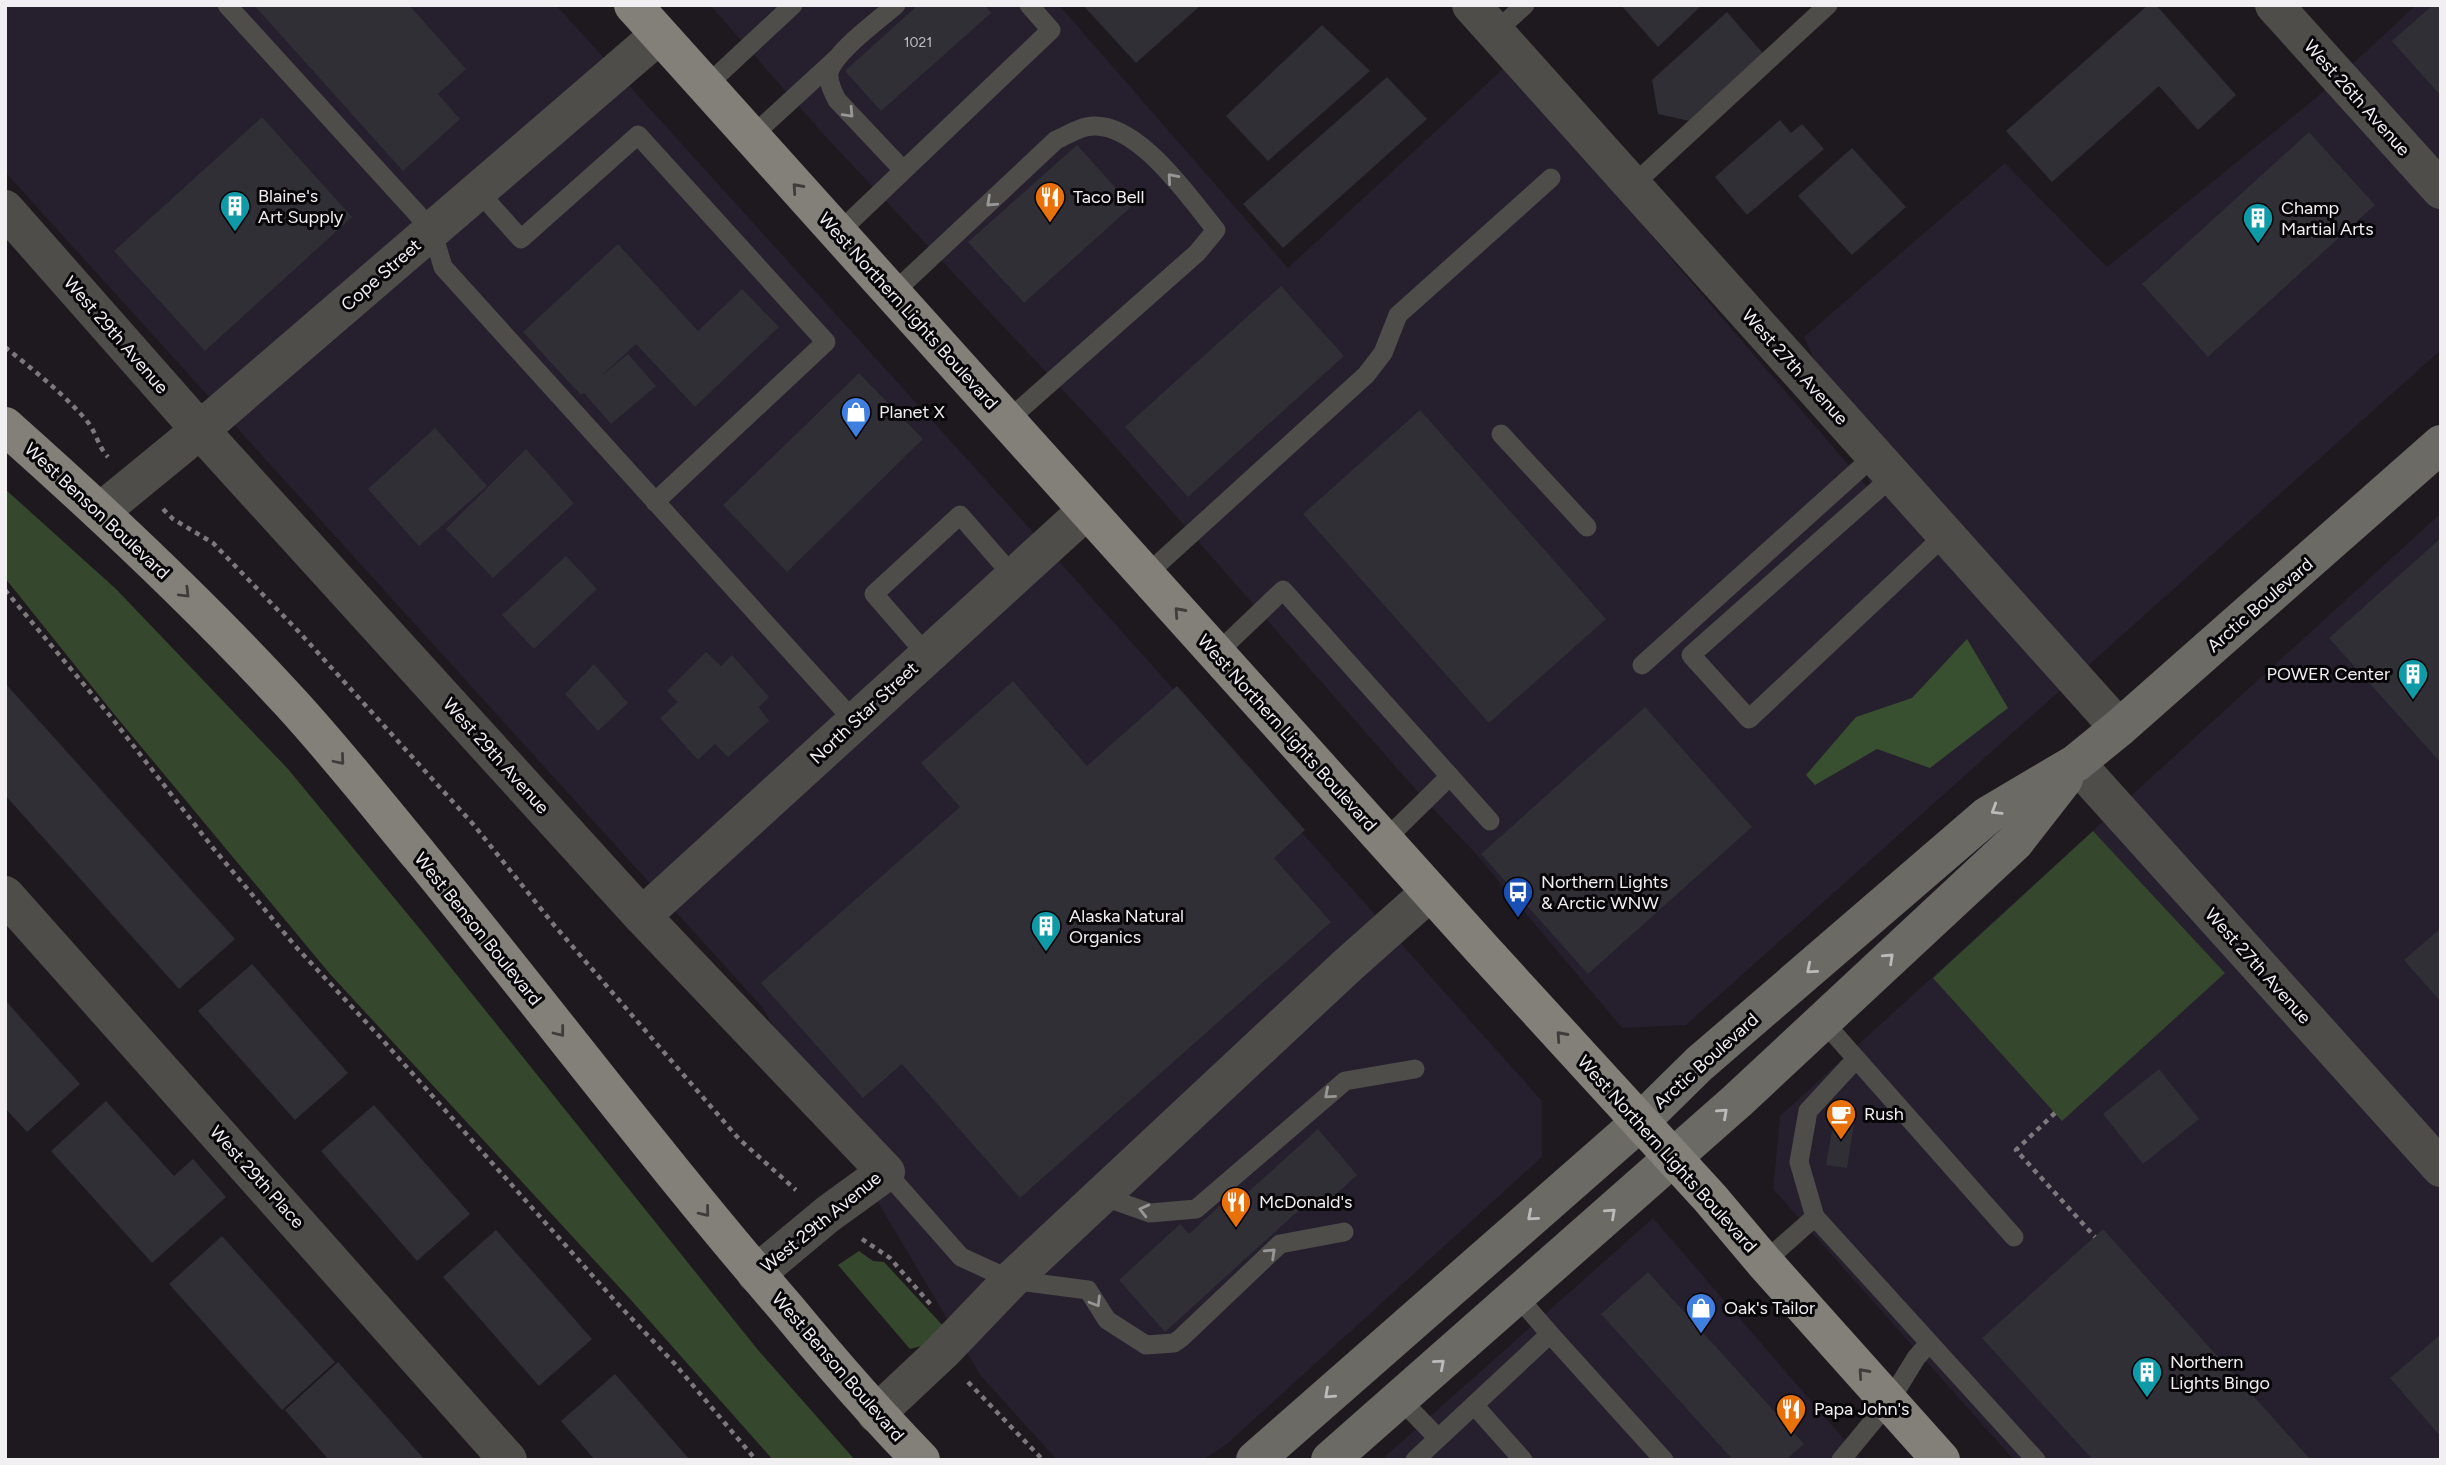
<svg xmlns="http://www.w3.org/2000/svg" width="2446" height="1465" viewBox="0 0 2446 1465" font-family="Figtree,sans-serif">
	<style>
		.commercial { fill: #251f2e }
		.green { fill: #35472d }
		.forest { fill: #395030 }
		.building { fill: #2f2f35 }
		.lines { fill: none; stroke-linecap: round; stroke-linejoin: round }
		.path { stroke: #7c787c; stroke-width: 4.5; stroke-dasharray: 5 5; stroke-linecap: butt }
		.lane { stroke: #4f4d4a; stroke-width: 19 }
		.street { stroke: #4f4d4a; stroke-width: 38 }
		.secondary { stroke: #6c6a65; stroke-width: 38 }
		.primary { stroke: #83807a; stroke-width: 38 }
		.oneway { stroke: #989696 }
		.oneway2 { stroke: #3f3c3b }
		.oneway3 { stroke: #bcbaba }
		.labels { text-anchor: middle; dominant-baseline: central; stroke-width: 6; stroke-linejoin: round; paint-order: stroke }
		.number-label { font-size: 14px; fill: #c1bfc3 }
		.street-label { font-size: 18px; fill: #f2eff2; stroke: #070507 }
		.poi-label { font-size: 18px; fill: #f2eff2; stroke: #070507; text-anchor: start }
	</style>
	<rect width="100%" height="100%" fill="#1e191e"/>
	<g class="commercial">
		<polygon points="5,5 556,5 1023,521 1542,1101 1542,1157 1227,1444 1203,1460 1057,1460 981,1376 762,1007 5,172"/>
		<polygon points="710,5 1059,5 1288,268 1506,66 1876,497 1804,337 2005,163 2107,267 2317,97 2416,5 2441,5 2441,350 1686,1025 1622,1028 1475,853 1423,798 1104,434 824,135"/>
		<polygon points="2441,513 2441,1460 2014,1460 1773,1189 1780,1116"/>
		<polygon points="1653,1218 1862,1460 1381,1460"/>
	</g>
	<g class="green">
		<polygon points="5,489 116,589 288,769 424,934 758,1350 855,1460 773,1460 631,1300 330,974 114,714 5,578"/>
		<polygon points="2093,831 2225,973 2062,1121 1933,978"/>
		<polygon points="859,1251 873,1261 884,1262 945,1328 929,1344 910,1349 838,1265"/>
	</g>
	<polygon class="forest" points="1967,639 2008,708 1930,768 1877,749 1815,785 1806,775 1856,717 1912,698"/>
	<g class="building">
		<polygon points="254,5 409,5 466,69 438,94 460,119 403,171"/>
		<polygon points="918,5 985,5 991,13 881,111 845,71"/>
		<polygon points="1083,5 1201,5 1136,63"/>
		<polygon points="1621,5 1702,5 1658,47"/>
		<polygon points="2148,5 2156,5 2236,95 2198,130 2159,86 2052,182 2006,131"/>
		<polygon points="2433,5 2441,5 2441,96 2392,41"/>
		<polygon points="1727,12 1767,58 1694,122 1658,114 1652,80"/>
		<polygon points="1322,25 1370,71 1268,161 1226,116"/>
		<polygon points="1387,77 1427,119 1283,248 1243,204"/>
		<polygon points="262,117 352,217 205,351 114,251"/>
		<polygon points="1780,120 1791,133 1802,124 1824,149 1747,215 1715,177"/>
		<polygon points="2309,132 2375,205 2208,357 2142,284"/>
		<polygon points="1077,145 1132,206 1024,303 968,242"/>
		<polygon points="1852,148 1906,207 1852,255 1798,196"/>
		<polygon points="618,244 698,331 742,289 779,327 695,407 636,344 600,377 628,354 656,386 611,424 584,393 581,395 523,332"/>
		<polygon points="1281,286 1344,356 1188,497 1125,427"/>
		<polygon points="859,373 923,439 787,572 723,505"/>
		<polygon points="1420,410 1606,619 1489,723 1303,514"/>
		<polygon points="435,428 487,486 419,546 368,489"/>
		<polygon points="526,449 574,503 493,578 446,529"/>
		<polygon points="2441,538 2441,763 2329,638"/>
		<polygon points="566,556 597,589 534,649 502,615"/>
		<polygon points="706,652 721,666 732,655 769,697 759,707 769,721 728,757 715,744 698,760 660,718 678,702 667,691"/>
		<polygon points="594,664 628,703 598,731 565,694"/>
		<polygon points="1013,681 1087,766 1177,686 1305,830 1274,858 1331,922 1020,1198 902,1064 863,1098 761,983 960,807 921,763"/>
		<polygon points="5,683 235,939 179,989 5,795"/>
		<polygon points="1645,707 1752,827 1588,974 1481,854"/>
		<polygon points="2441,928 2441,1002 2404,960"/>
		<polygon points="252,964 348,1073 295,1120 198,1011"/>
		<polygon points="5,1000 80,1084 27,1132 5,1108"/>
		<polygon points="2159,1069 2199,1119 2143,1164 2103,1114"/>
		<polygon points="106,1101 174,1176 193,1159 226,1197 152,1263 51,1151"/>
		<polygon points="374,1105 470,1214 417,1261 321,1151"/>
		<polygon points="1835,1113 1855,1117 1847,1168 1826,1165"/>
		<polygon points="1318,1129 1357,1175 1319,1210 1310,1200 1165,1332 1119,1280 1180,1224 1189,1234 1241,1186 1247,1193"/>
		<polygon points="2103,1229 2311,1460 2093,1460 1982,1338"/>
		<polygon points="496,1230 592,1339 539,1386 443,1277"/>
		<polygon points="222,1236 335,1362 282,1410 169,1284"/>
		<polygon points="1648,1272 1804,1444 1786,1460 1733,1460 1601,1314"/>
		<polygon points="2441,1334 2441,1437 2390,1378"/>
		<polygon points="338,1362 425,1460 329,1460 285,1410"/>
		<polygon points="615,1374 690,1460 595,1460 561,1421"/>
	</g>
	<g class="lines">
		<g class="path">
			<path d="M5 347C33 370 62 392 86 420 96 431 98 447 108 457"/>
			<polyline points="163,509 173,519 213,543 300,633 473,824 554,925 739,1139 796,1190"/>
			<polyline points="5,590 111,717 213,848 297,948 379,1036 616,1302 674,1363 756,1460"/>
			<polyline points="2055,1113 2016,1150 2095,1237"/>
			<polyline points="862,1239 890,1258 931,1305"/>
			<polyline points="968,1382 1043,1460"/>
		</g>
		<g class="lane">
			<polyline points="227,5 432,230 443,267 855,722"/>
			<path d="M896 5C879 20 833 53 829 73 828 83 833 92 837 100L903 170"/>
			<polyline points="1495,32 1525,5"/>
			<polyline points="705,87 793,5"/>
			<polyline points="751,137 836,59"/>
			<polyline points="1633,185 1828,5"/>
			<polyline points="478,191 521,239 638,135 826,342 655,502"/>
			<polyline points="838,233 1051,30 1029,5"/>
			<path d="M892 294 1056 140C1066 136 1076 129 1086 127 1134 116 1189 197 1216 230L1197 253 1007 421"/>
			<polyline points="1501,434 1587,527"/>
			<polyline points="1893,476 1691,655 1749,719 1946,534"/>
			<polyline points="1146,575 1366,375 1383,353 1398,315 1551,178"/>
			<polyline points="1216,654 1283,590 1490,821"/>
			<polyline points="927,655 874,594 960,515 1014,577"/>
			<polyline points="1642,665 1875,455"/>
			<polyline points="1384,841 1450,776"/>
			<polyline points="1822,1020 2014,1237"/>
			<polyline points="1856,1059 1808,1111 1799,1162 1815,1217 2036,1460"/>
			<polyline points="886,1172 961,1257 1011,1280 1088,1290 1107,1320 1146,1345 1174,1343 1181,1338 1280,1244 1344,1232"/>
			<polyline points="1102,1196 1150,1213 1196,1209 1345,1081 1415,1069"/>
			<polyline points="1764,1262 1815,1217"/>
			<polyline points="1550,1334 1664,1460"/>
			<polyline points="1400,1399 1438,1438"/>
			<polyline points="1474,1405 1523,1460"/>
			<polyline points="1415,1460 1550,1334 1517,1296"/>
			<polyline points="1841,1460 1889,1402 1916,1358 1929,1343"/>
		</g>
		<g class="street">
			<polyline points="1471,5 2119,728"/>
			<polyline points="2274,5 2441,190"/>
			<polyline points="5,209 200,430 642,916 886,1172 828,1214 756,1274"/>
			<polyline points="100,512 200,430 659,35"/>
			<polyline points="2076,763 2441,1168"/>
			<polyline points="5,895 508,1460"/>
			<polyline points="642,916 1087,510"/>
			<polyline points="876,1414 942,1352 1011,1280 1348,965 1430,892"/>
		</g>
		<g class="secondary">
			<polyline points="1255,1460 1639,1123 1699,1064 1988,815 2076,763 2119,728 2441,444"/>
			<polyline points="1330,1460 1737,1101 2015,842 2064,779"/>
		</g>
		<g class="primary">
			<polyline points="633,5 1483,950 1710,1198 1764,1262 1941,1460"/>
			<path d="M5 426C104 514 200 604 290 702 335 751 377 804 420 856 543 1006 660 1162 787 1309 830 1361 874 1412 921 1460"/>
		</g>
	</g>
	<defs><path id="oneway-chevron" d="M-2-3.5L2.5 0L-2 3.5" fill="none" stroke-width="1.6" stroke-linecap="round" stroke-linejoin="round" transform="scale(1.75)"/></defs>
	<g class="oneway">
		<use href="#oneway-chevron" transform="translate(849 113) rotate(47)"/>
		<use href="#oneway-chevron" transform="translate(1172 178) rotate(-131)"/>
		<use href="#oneway-chevron" transform="translate(991 202) rotate(137)"/>
		<use href="#oneway-chevron" transform="translate(1329 1094) rotate(139)"/>
		<use href="#oneway-chevron" transform="translate(1144 1210) rotate(-166)"/>
		<use href="#oneway-chevron" transform="translate(1271 1253) rotate(-43)"/>
		<use href="#oneway-chevron" transform="translate(1096 1302) rotate(58)"/>
	</g>
	<g class="oneway2">
		<use href="#oneway-chevron" transform="translate(797 188) rotate(-132)"/>
		<use href="#oneway-chevron" transform="translate(185 593) rotate(45)"/>
		<use href="#oneway-chevron" transform="translate(1179 612) rotate(-132)"/>
		<use href="#oneway-chevron" transform="translate(340 760) rotate(50)"/>
		<use href="#oneway-chevron" transform="translate(560 1032) rotate(52)"/>
		<use href="#oneway-chevron" transform="translate(1561 1036) rotate(-132)"/>
		<use href="#oneway-chevron" transform="translate(705 1212) rotate(51)"/>
		<use href="#oneway-chevron" transform="translate(1863 1373) rotate(-132)"/>
	</g>
	<g class="oneway3">
		<use href="#oneway-chevron" transform="translate(1996 810) rotate(148)"/>
		<use href="#oneway-chevron" transform="translate(1889 958) rotate(-43)"/>
		<use href="#oneway-chevron" transform="translate(1811 969) rotate(140)"/>
		<use href="#oneway-chevron" transform="translate(1723 1113) rotate(-42)"/>
		<use href="#oneway-chevron" transform="translate(1611 1213) rotate(-42)"/>
		<use href="#oneway-chevron" transform="translate(1532 1216) rotate(139)"/>
		<use href="#oneway-chevron" transform="translate(1440 1364) rotate(-41)"/>
		<use href="#oneway-chevron" transform="translate(1329 1394) rotate(138)"/>
	</g>
	<defs>
		<g id="restaurant-pin" transform="scale(1.575)"><path d="M0 17L-7.5 6A9.5 9.5 0 1 1 7.5 6Z" fill="#e8710a" stroke="#070507"/><path d="M-5-6h1v4h1v-4h1v4h1v-4h1v5L-1.5 .5V6h-2V.5L-5-1ZM5-6V6H3V1.5H1.5Q1.5-4 5-6Z" fill="#fff"/></g>
		<g id="building-pin" transform="scale(1.575)"><path d="M0 17L-7.5 6A9.5 9.5 0 1 1 7.5 6Z" fill="#0f9aa8" stroke="#070507"/><path d="M-4-6H4V6H1V3H-1V6H-4ZM-2.5-4.3h1.7v1.8h-1.7ZM.8-4.3h1.7v1.8H.8ZM-2.5-1h1.7V.8h-1.7ZM.8-1h1.7V.8H.8Z" fill="#fff"/></g>
		<g id="shop-pin" transform="scale(1.575)"><path d="M0 17L-7.5 6A9.5 9.5 0 1 1 7.5 6Z" fill="#3f7fe0" stroke="#070507"/><path d="M-5-2.5h2.3a2.7 3.5 0 0 1 5.4 0H5L5.5 6h-11ZM-1.5-2.5h3a1.5 2.3 0 0 0-3 0Z" fill="#fff"/></g>
		<g id="bus-pin" transform="scale(1.575)"><path d="M0 17L-7.5 6A9.5 9.5 0 1 1 7.5 6Z" fill="#1a4fb4" stroke="#070507"/><path d="M-5-6H5V4H4V6H2V4H-2V6H-4V4H-5ZM-3.5-4V0h7V-4ZM-3.5 1.2v1.5H-2V1.2ZM2 1.2v1.5H3.5V1.2Z" fill="#fff"/></g>
		<g id="cafe-pin" transform="scale(1.575)"><path d="M0 17L-7.5 6A9.5 9.5 0 1 1 7.5 6Z" fill="#e8710a" stroke="#070507"/><path d="M-5.5-4.5H6V0H3Q3 3.5 0 3.5H-2.5Q-5.5 3.5-5.5 0ZM3-3.2v2h1.7v-2ZM-6 4.5H4V6H-6Z" fill="#fff"/></g>
	</defs>
	<g fill-rule="evenodd">
		<use href="#restaurant-pin" x="1050" y="197"/>
		<use href="#building-pin" x="235" y="206"/>
		<use href="#building-pin" x="2258" y="218"/>
		<use href="#shop-pin" x="856" y="412"/>
		<use href="#building-pin" x="2413" y="674"/>
		<use href="#bus-pin" x="1518" y="892"/>
		<use href="#building-pin" x="1046" y="926"/>
		<use href="#cafe-pin" x="1841" y="1114"/>
		<use href="#restaurant-pin" x="1236" y="1202"/>
		<use href="#shop-pin" x="1701" y="1308"/>
		<use href="#building-pin" x="2147" y="1372"/>
		<use href="#restaurant-pin" x="1791" y="1409"/>
	</g>
	<g class="labels">
		<g class="number-label">
			<text x="918" y="42">1021</text>
		</g>
		<g class="street-label">
			<text transform="translate(2357 98) rotate(48)">West 26th Avenue</text>
			<text transform="translate(381 275) rotate(-41)">Cope Street</text>
			<text transform="translate(908 311) rotate(48)">West Northern Lights Boulevard</text>
			<text transform="translate(116 335) rotate(49)">West 29th Avenue</text>
			<text transform="translate(1795 367) rotate(48)">West 27th Avenue</text>
			<text transform="translate(97 511) rotate(43)">West Benson Boulevard</text>
			<text transform="translate(2260 605) rotate(-41)">Arctic Boulevard</text>
			<text transform="translate(864 713) rotate(-43)">North Star Street</text>
			<text transform="translate(1287 733) rotate(48)">West Northern Lights Boulevard</text>
			<text transform="translate(496 756) rotate(48)">West 29th Avenue</text>
			<text transform="translate(478 929) rotate(51)">West Benson Boulevard</text>
			<text transform="translate(2258 966) rotate(48)">West 27th Avenue</text>
			<text transform="translate(1706 1061) rotate(-42)">Arctic Boulevard</text>
			<text transform="translate(1667 1154) rotate(48)">West Northern Lights Boulevard</text>
			<text transform="translate(257 1177) rotate(48)">West 29th Place</text>
			<text transform="translate(821 1222) rotate(-39)">West 29th Avenue</text>
			<text transform="translate(838 1367) rotate(49)">West Benson Boulevard</text>
		</g>
		<g class="poi-label">
			<text x="258" y="196">Blaine's<tspan x="258" dy="21">Art Supply</tspan></text>
			<text x="1073" y="197">Taco Bell</text>
			<text x="2281" y="208">Champ<tspan x="2281" dy="21">Martial Arts</tspan></text>
			<text x="879" y="412">Planet X</text>
			<text x="2390" y="674" text-anchor="end">POWER Center</text>
			<text x="1541" y="882">Northern Lights<tspan x="1541" dy="21">&amp; Arctic WNW</tspan></text>
			<text x="1069" y="916">Alaska Natural<tspan x="1069" dy="21">Organics</tspan></text>
			<text x="1864" y="1114">Rush</text>
			<text x="1259" y="1202">McDonald's</text>
			<text x="1724" y="1308">Oak's Tailor</text>
			<text x="2170" y="1362">Northern<tspan x="2170" dy="21">Lights Bingo</tspan></text>
			<text x="1814" y="1409">Papa John's</text>
		</g>
	</g>
	<rect width="2446" height="1465" fill="none" stroke="#f2eff2" stroke-width="14"/>
</svg>
